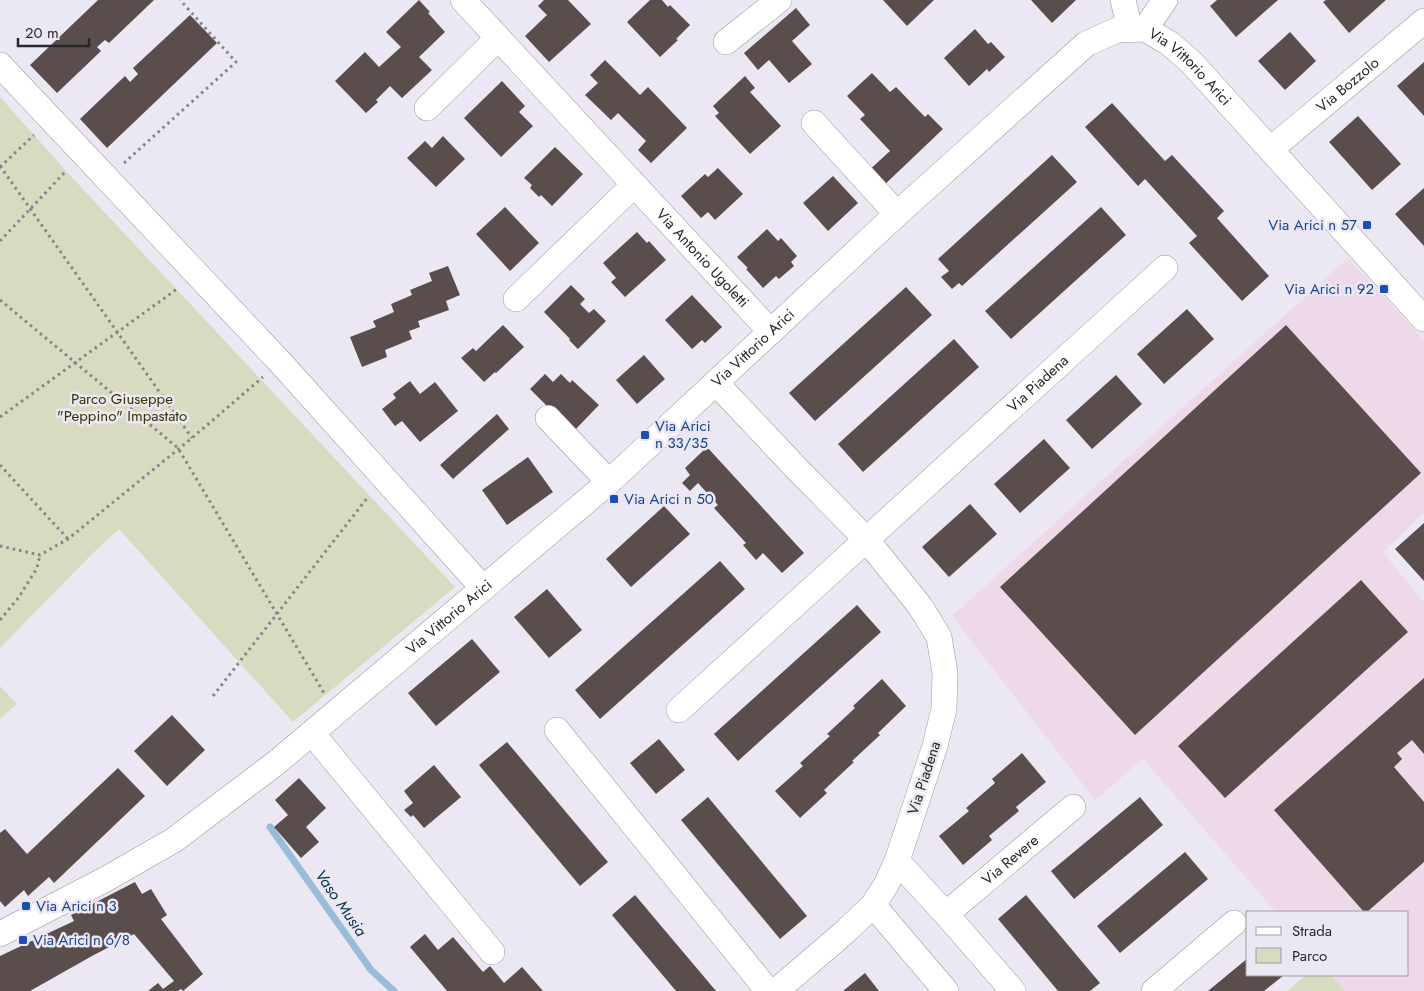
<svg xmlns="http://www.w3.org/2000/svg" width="1424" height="991" viewBox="0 0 1424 991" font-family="Jost,sans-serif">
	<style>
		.industrial { fill: #eed9e9 }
		.green { fill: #d8dbc0 }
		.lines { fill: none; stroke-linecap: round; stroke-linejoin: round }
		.stream { stroke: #97bdd9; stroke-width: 7 }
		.building { fill: #594e4c }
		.minor-casing { stroke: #9c97a1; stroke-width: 26 }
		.path { stroke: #86838b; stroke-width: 3; stroke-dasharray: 2.5 4; stroke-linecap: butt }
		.minor { stroke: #fff; stroke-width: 25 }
		.transit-dot { fill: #1a4fb4; stroke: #ece8f3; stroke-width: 2 }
		.labels { text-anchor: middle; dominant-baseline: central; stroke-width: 5; stroke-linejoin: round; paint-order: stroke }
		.street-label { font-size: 15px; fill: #28272b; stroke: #ece8f3 }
		.transit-label { font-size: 15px; fill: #164399; stroke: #ece8f3; text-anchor: start }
		.park-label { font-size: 15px; fill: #333501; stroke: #ece8f3 }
		.water-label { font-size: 16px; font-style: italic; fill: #033550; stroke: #ece8f3 }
	</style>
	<rect width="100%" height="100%" fill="#ece8f3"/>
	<polygon class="industrial" points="1348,258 1424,340 1424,513 1383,552 1424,603 1424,991 1345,991 1331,975 1408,975 1408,912 1276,912 1143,759 1095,800 952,616"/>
	<g class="green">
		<polygon points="0,97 66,171 455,587 293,722 119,529 93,553 0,648"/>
		<polygon points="0,686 17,704 0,719"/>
		<polygon points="1306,975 1331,975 1345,991 1287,991"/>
	</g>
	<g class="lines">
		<polyline class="stream" points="270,827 371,970 394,991"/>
	</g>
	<g class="building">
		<polygon points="98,0 154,0 109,43 105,40 97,47 101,51 57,93 30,65"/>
		<polygon points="419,0 430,12 428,13 445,32 419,57 432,70 402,98 390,86 376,100 378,102 366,113 335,81 365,52 379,67 401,47 386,32"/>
		<polygon points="544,0 568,0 591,24 549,62 525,36 547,15 538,6"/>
		<polygon points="650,0 662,0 668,7 670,5 690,25 676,39 678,40 660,57 627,22"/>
		<polygon points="883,0 934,0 907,26"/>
		<polygon points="1031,0 1076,0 1052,23"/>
		<polygon points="1217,0 1278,0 1236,37 1210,6"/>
		<polygon points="1326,0 1386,0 1349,33 1323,2"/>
		<polygon points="796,8 810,25 792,41 812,64 789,83 769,60 758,70 744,53"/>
		<polygon points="190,15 217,43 107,148 80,119 125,76 130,82 138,74 133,68"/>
		<polygon points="975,29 988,44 991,42 1005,57 989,72 987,69 969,86 944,58"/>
		<polygon points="1290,32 1316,61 1285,90 1258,61"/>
		<polygon points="605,60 640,95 648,87 687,128 651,163 638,150 646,141 618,113 611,120 585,95 598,83 590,75"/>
		<polygon points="1424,62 1424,116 1397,86"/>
		<polygon points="872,73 890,92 896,87 925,117 928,114 943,129 880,189 866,173 890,151 860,119 865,115 847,96"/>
		<polygon points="745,76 755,88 750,92 781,126 750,154 715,116 719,113 713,106"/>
		<polygon points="502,81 525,106 519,112 533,126 501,157 464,118"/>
		<polygon points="1112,103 1165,161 1172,155 1224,211 1217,218 1269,276 1242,301 1189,243 1197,236 1145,179 1138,186 1085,127"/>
		<polygon points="1358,116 1401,164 1372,190 1329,142"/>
		<polygon points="443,136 465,159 436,187 407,158 425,141 432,148"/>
		<polygon points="555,147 583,174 552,206 541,195 539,197 530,188 532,185 524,178"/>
		<polygon points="1052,155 1077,182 962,286 959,283 952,289 941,277 949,271 938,259"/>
		<polygon points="718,168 743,194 715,220 708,212 701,218 681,196 705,174 708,177"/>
		<polygon points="833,176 858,203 828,231 803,203"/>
		<polygon points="1424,188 1424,246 1395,214"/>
		<polygon points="505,207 539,243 510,271 476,234"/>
		<polygon points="1101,207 1126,235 1011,339 985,311"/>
		<polygon points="767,229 778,241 781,238 797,256 791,262 794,266 779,279 776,276 763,288 746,269 748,268 737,257"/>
		<polygon points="637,232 647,243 649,241 666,260 625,297 611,282 616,278 603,263"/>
		<polygon points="448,266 460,295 446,301 449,310 418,321 420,327 409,331 412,339 385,350 387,357 362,367 350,337 376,327 373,321 394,312 391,304 412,295 410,290 432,281 429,273"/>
		<polygon points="571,285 585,299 580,304 589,313 594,309 606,321 578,349 569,340 570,339 544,312"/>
		<polygon points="906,287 932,315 815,421 789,393"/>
		<polygon points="692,295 722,327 705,343 702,340 692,349 665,320"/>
		<polygon points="1187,309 1214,339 1164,384 1137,354"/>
		<polygon points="503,325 524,347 496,373 495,372 484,382 461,358 473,348 476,351"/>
		<polygon points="1286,325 1421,473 1135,735 1000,587"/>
		<polygon points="954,339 979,367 863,472 838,444"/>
		<polygon points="644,355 665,379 637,404 616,380"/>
		<polygon points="545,374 553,382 561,374 570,383 572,380 599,405 573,432 530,389"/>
		<polygon points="1116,375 1142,404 1092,449 1066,420"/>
		<polygon points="410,381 420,394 435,382 458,411 420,442 402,421 395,426 382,409 396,398 393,394"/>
		<polygon points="497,414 509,429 453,479 440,465"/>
		<polygon points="1044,439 1070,468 1020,513 994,484"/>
		<polygon points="707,447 804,553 782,573 763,553 756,560 743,545 746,543 714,508 718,505 698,483 690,491 682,483 690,475 685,468"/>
		<polygon points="528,457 553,492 507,525 482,490"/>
		<polygon points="970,504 997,534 949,577 922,547"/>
		<polygon points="664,506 690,534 631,587 606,559"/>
		<polygon points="1424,523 1424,581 1395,549"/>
		<polygon points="720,561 745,589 600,719 575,690"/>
		<polygon points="1361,580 1408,632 1225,798 1178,746"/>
		<polygon points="547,589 582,630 549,658 514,617"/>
		<polygon points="857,605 881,632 738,761 714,734"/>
		<polygon points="472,639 500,672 436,726 408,693"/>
		<polygon points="1424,678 1424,754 1412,740 1397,753 1402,759 1394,767 1424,802 1424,862 1367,912 1364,912 1274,810"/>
		<polygon points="882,679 906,706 878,733 880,735 852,761 854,762 824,790 827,793 800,818 775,791 803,766 800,763 830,736 827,734 855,708 853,706"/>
		<polygon points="172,715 205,750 167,786 134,751"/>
		<polygon points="659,739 685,770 656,794 630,763"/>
		<polygon points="507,742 608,862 580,886 479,765"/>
		<polygon points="1022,753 1046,782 1016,807 1019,811 989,836 992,840 963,865 939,836 969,811 966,808 995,783 992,779"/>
		<polygon points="434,765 461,797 424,828 413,815 411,817 404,810 413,803 404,791"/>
		<polygon points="118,768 145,796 54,883 49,877 28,896 24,890 5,907 0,901 0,833 5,829 27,854"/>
		<polygon points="299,778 326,808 306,827 319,842 301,858 274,827 288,815 275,800"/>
		<polygon points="708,797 807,916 780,939 681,820"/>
		<polygon points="1140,797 1163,825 1074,899 1051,871"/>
		<polygon points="1185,852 1208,879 1120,953 1097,926"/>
		<polygon points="135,882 142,894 151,889 167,915 161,919 203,974 183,991 181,989 178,991 148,991 158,983 163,989 174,981 134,934 92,956 30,991 0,991 0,956 74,921 71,915"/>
		<polygon points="635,895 716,991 676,991 612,915"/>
		<polygon points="1026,895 1100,983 1090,991 1058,991 998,919"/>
		<polygon points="425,934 438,950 453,937 483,972 490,966 504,983 522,967 543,991 447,991 410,947"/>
		<polygon points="1248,958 1248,975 1284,975 1264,991 1208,991"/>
		<polygon points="865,973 879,991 843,991"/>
	</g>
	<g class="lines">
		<g class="minor-casing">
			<g id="minor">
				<path id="s1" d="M463 0 771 332"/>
				<polyline points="1123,0 1130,30"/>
				<polyline points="1145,29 1165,0"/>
				<polyline points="726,42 779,0"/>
				<polyline points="0,65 280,362 483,588"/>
				<polyline points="427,108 498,38"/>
				<polyline points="814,123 897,214"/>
				<path id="s2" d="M1271 149 1424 21"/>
				<polyline points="516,299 634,185"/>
				<polyline points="716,383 799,471 866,539 920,606 939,637 945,673 944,709 935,746 897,861 886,885 873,905 845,932 776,991"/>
				<polyline points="548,418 609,482"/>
				<path id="s3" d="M679 710 1165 268"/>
				<polyline points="557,730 768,991"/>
				<polyline points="312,733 492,952"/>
				<polyline points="897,861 946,914 1013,991"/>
				<polyline points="873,905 946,991"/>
				<path id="s4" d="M946 914 1073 807"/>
				<path id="s5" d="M0 934 106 879 174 840 276 763 609 482 897 214 1086 44 1117 30 1145 29 1169 43 1191 62 1424 319"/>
				<polyline points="1154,991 1234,923"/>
			</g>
		</g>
		<g class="path">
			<polyline points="124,163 236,62 180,0"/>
			<polyline points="0,166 192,438"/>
			<polyline points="0,167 34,135"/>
			<polyline points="0,241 66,171"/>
			<polyline points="0,300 178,448 324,693"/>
			<polyline points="0,417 177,289"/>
			<polyline points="0,465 68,539"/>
			<polyline points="0,546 40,555 68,539 192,438 263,377"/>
			<polyline points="0,620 19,597 37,568 40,555"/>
			<polyline points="213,696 368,497"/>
		</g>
		<use href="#minor" class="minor"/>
	</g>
	<g class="transit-dot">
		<rect x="1362" y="220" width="10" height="10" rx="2.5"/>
		<rect x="1379" y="284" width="10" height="10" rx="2.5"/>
		<rect x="640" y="430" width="10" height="10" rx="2.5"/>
		<rect x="609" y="494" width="10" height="10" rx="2.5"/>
		<rect x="21" y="901" width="10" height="10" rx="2.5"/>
		<rect x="18" y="935" width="10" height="10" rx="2.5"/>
	</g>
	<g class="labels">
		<g class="street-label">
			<text stroke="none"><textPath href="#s5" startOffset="1530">Via Vittorio Arici</textPath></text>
			<text stroke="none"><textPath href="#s2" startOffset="100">Via Bozzolo</textPath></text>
			<text stroke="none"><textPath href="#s1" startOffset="352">Via Antonio Ugoletti</textPath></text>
			<text stroke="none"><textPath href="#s5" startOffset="958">Via Vittorio Arici</textPath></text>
			<text stroke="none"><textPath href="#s3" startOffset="485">Via Piadena</textPath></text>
			<text stroke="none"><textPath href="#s5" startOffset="552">Via Vittorio Arici</textPath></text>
			<text transform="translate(924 778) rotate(-72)">Via Piadena</text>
			<text stroke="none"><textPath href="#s4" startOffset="84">Via Revere</textPath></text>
		</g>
		<g class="transit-label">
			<text x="1357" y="225" text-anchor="end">Via Arici n 57</text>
			<text x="1374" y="289" text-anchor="end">Via Arici n 92</text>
			<text x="655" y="426">Via Arici<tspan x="655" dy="17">n 33/35</tspan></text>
			<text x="624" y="499">Via Arici n 50</text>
			<text x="36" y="906">Via Arici n 3</text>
			<text x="33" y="940">Via Arici n 6/8</text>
		</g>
		<g class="park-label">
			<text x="122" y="399">Parco Giuseppe<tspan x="122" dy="17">"Peppino" Impastato</tspan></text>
		</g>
		<g class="water-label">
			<text transform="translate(341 903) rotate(55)">Vaso Musia</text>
		</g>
	</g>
	<rect x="1246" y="911" width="162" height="65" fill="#ece8f3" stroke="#9e9ba3"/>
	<rect x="1256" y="927" width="25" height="8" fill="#ffffff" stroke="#9e9ba3"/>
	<text x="1292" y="936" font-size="15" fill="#28272b">Strada</text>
	<rect x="1256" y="948" width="25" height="15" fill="#d8dbc0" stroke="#9e9ba3"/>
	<text x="1292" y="961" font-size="15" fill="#28272b">Parco</text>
	<path d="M18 38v8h71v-8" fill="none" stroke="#28272b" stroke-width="2.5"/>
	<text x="25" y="38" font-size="15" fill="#28272b" stroke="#ece8f3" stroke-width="4" paint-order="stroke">20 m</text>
</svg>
